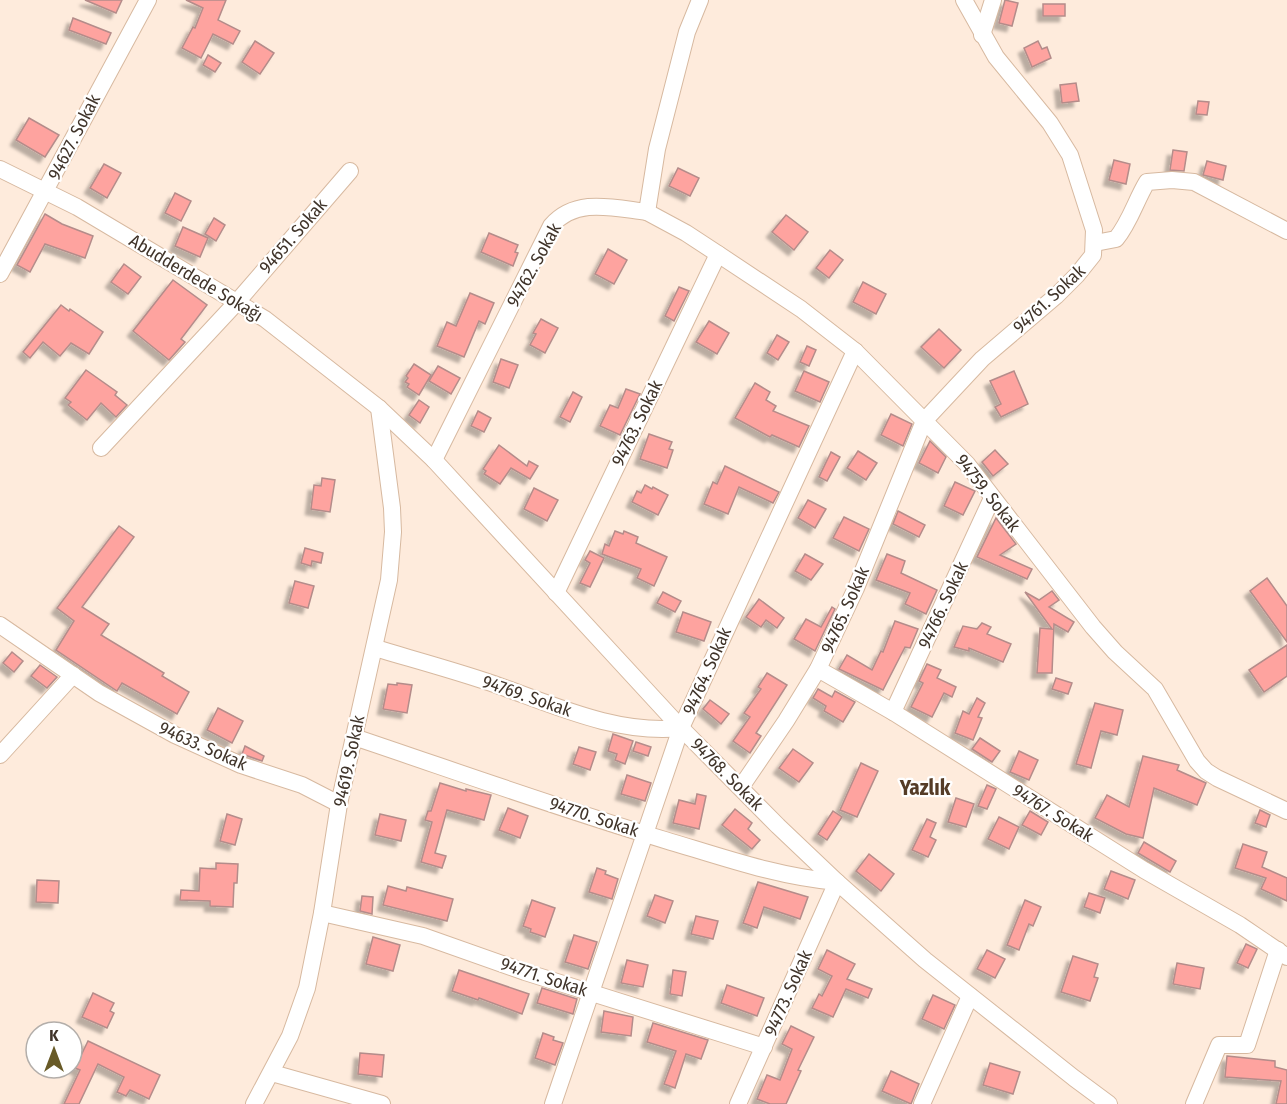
<svg xmlns="http://www.w3.org/2000/svg" width="1287" height="1104" viewBox="0 0 1287 1104" font-family="'Fira Sans Condensed',sans-serif">
	<style>
		.building { fill: #fea39f; stroke: #b48c8a; stroke-width: 1.5; filter: url(#shadow) }
		.lines { fill: none; stroke-linecap: round; stroke-linejoin: round }
		.minor-casing { stroke: #d7b9a0; stroke-width: 18 }
		.minor { stroke: #fff; stroke-width: 16 }
		.labels { text-anchor: middle; dominant-baseline: central; stroke-width: 4.5; stroke-linejoin: round; paint-order: stroke }
		.street-label { font-size: 18px; fill: #40342a; stroke: #fff }
		.quarter-label { font-size: 21px; font-weight: bold; fill: #553c27; stroke: #fff }
	</style>
	<defs>
		<filter id="shadow"><feDropShadow dx="-5.5" dy="5.5" stdDeviation="1.5" flood-color="#0004"/></filter>
	</defs>
	<rect width="100%" height="100%" fill="#feebdc"/>
	<g class="building">
		<polygon points="85,0 122,0 116,13"/>
		<polygon points="186,0 226,0 218,20 240,31 233,44 213,34 201,58 182,48 193,27 195,28 203,8"/>
		<polygon points="1005,0 1018,3 1012,26 999,23"/>
		<rect x="1043" y="4" width="22" height="12"/>
		<polygon points="73,18 111,33 106,44 69,30"/>
		<polygon points="255,41 274,53 260,74 242,62"/>
		<polygon points="1038,41 1042,49 1047,47 1051,58 1032,67 1024,48"/>
		<polygon points="208,55 221,63 215,72 203,65"/>
		<polygon points="1076,83 1079,101 1062,103 1060,85"/>
		<polygon points="1198,101 1209,102 1207,115 1196,114"/>
		<polygon points="29,118 59,135 45,157 16,140"/>
		<polygon points="1173,150 1187,152 1184,171 1170,170"/>
		<polygon points="1114,160 1130,164 1126,184 1109,180"/>
		<polygon points="1207,161 1226,166 1223,180 1203,175"/>
		<polygon points="104,164 121,173 107,198 90,188"/>
		<polygon points="678,168 699,178 690,196 669,186"/>
		<polygon points="175,193 191,201 181,221 165,213"/>
		<polygon points="45,214 62,224 93,236 85,258 45,244 30,272 17,265"/>
		<polygon points="786,215 808,232 794,250 772,232"/>
		<polygon points="214,218 225,225 216,241 205,234"/>
		<polygon points="183,227 208,238 200,257 175,246"/>
		<polygon points="489,233 518,245 515,252 518,253 513,266 481,252"/>
		<polygon points="608,249 627,260 614,284 595,274"/>
		<polygon points="830,250 843,260 829,278 816,268"/>
		<polygon points="124,264 141,277 128,294 111,282"/>
		<polygon points="173,280 207,305 181,339 185,342 169,360 133,331"/>
		<polygon points="863,282 886,294 876,314 853,302"/>
		<polygon points="679,287 689,291 674,321 665,316"/>
		<polygon points="470,293 494,303 485,324 479,321 464,357 437,346 447,322 456,326"/>
		<polygon points="61,305 69,311 70,309 103,332 89,354 71,343 60,356 43,342 30,358 23,352"/>
		<polygon points="541,319 558,328 545,353 530,345 536,334 533,333"/>
		<polygon points="709,321 729,333 717,354 696,342"/>
		<polygon points="939,329 961,350 944,368 921,347"/>
		<polygon points="777,335 789,342 778,360 767,353"/>
		<polygon points="807,346 816,350 809,366 800,362"/>
		<polygon points="501,359 518,365 509,388 493,382"/>
		<polygon points="414,364 431,375 419,395 407,387 409,384 405,382 408,378 406,376"/>
		<polygon points="438,366 460,378 451,394 429,381"/>
		<polygon points="86,370 117,392 115,395 127,405 116,417 101,403 87,420 68,405 71,402 65,398"/>
		<polygon points="804,371 829,382 820,402 795,391"/>
		<polygon points="1014,371 1028,404 1001,417 995,407 1001,404 990,381"/>
		<polygon points="755,383 770,392 766,400 776,406 773,411 809,426 799,447 772,435 770,437 735,418"/>
		<polygon points="626,389 640,394 620,435 600,426 610,405 618,408"/>
		<polygon points="573,392 582,397 570,422 560,417"/>
		<polygon points="419,400 429,407 420,423 409,415"/>
		<polygon points="478,411 491,418 484,432 471,426"/>
		<polygon points="891,414 912,424 903,446 881,435"/>
		<polygon points="649,434 672,442 669,449 673,450 667,468 640,459"/>
		<polygon points="930,441 946,457 938,473 919,463"/>
		<polygon points="499,445 527,466 529,461 538,466 530,479 511,468 500,484 484,474 486,471 483,469"/>
		<polygon points="995,450 1008,464 993,476 982,462"/>
		<polygon points="858,451 877,463 866,480 847,468"/>
		<polygon points="831,452 840,457 827,481 819,477"/>
		<polygon points="725,466 779,492 773,503 739,487 728,514 704,504 713,482 717,484"/>
		<polygon points="322,478 335,480 330,512 311,509 314,485 321,486"/>
		<polygon points="955,482 975,491 963,515 944,506"/>
		<polygon points="645,485 652,489 653,487 668,495 658,515 632,502 637,491 641,493"/>
		<polygon points="534,488 558,500 547,521 524,509"/>
		<polygon points="808,500 826,509 815,528 798,518"/>
		<polygon points="898,511 925,525 919,537 893,524"/>
		<polygon points="844,517 869,529 859,551 833,538"/>
		<polygon points="996,518 1016,544 1000,555 1032,569 1027,579 977,557"/>
		<polygon points="119,526 134,537 82,607 109,624 101,635 164,673 162,676 189,692 177,714 122,683 117,691 56,650 74,621 57,608"/>
		<polygon points="615,531 623,534 624,531 638,537 636,543 667,557 654,586 637,578 641,569 602,554 605,544 609,546"/>
		<polygon points="305,548 323,553 321,563 312,561 311,566 301,563"/>
		<polygon points="590,551 604,558 590,587 580,583 590,563 585,560"/>
		<polygon points="805,554 823,564 811,580 795,571"/>
		<polygon points="887,554 905,561 901,573 937,590 926,614 905,604 910,593 876,580"/>
		<polygon points="1267,578 1287,606 1287,642 1250,591"/>
		<polygon points="295,581 314,586 308,608 289,603"/>
		<polygon points="1052,591 1059,600 1049,607 1074,622 1068,632 1054,624 1052,673 1037,673 1040,628 1052,629 1025,592 1039,600"/>
		<polygon points="663,592 681,601 675,612 657,603"/>
		<polygon points="759,599 784,618 777,628 766,620 761,627 746,617"/>
		<polygon points="832,607 835,609 815,651 794,639 806,619 821,627"/>
		<polygon points="683,612 711,622 704,641 676,632"/>
		<polygon points="895,621 918,629 910,648 905,647 883,690 839,669 847,655 872,670 881,651 883,652"/>
		<polygon points="982,623 991,627 987,634 1011,644 1003,662 969,648 969,651 954,647 963,626 977,629"/>
		<polygon points="1287,645 1287,676 1264,692 1249,670"/>
		<polygon points="12,652 23,661 14,672 3,663"/>
		<polygon points="927,664 941,670 937,678 956,687 952,697 944,693 932,717 911,707 923,683 919,681"/>
		<polygon points="40,665 57,677 47,688 31,676"/>
		<polygon points="767,673 787,685 756,733 761,736 750,753 733,741 750,717 744,713 761,689 758,687"/>
		<polygon points="1056,678 1072,683 1068,694 1052,689"/>
		<polygon points="397,683 412,685 407,713 383,709 388,684 397,685"/>
		<polygon points="818,689 832,697 835,691 855,702 843,722 824,711 826,706 813,698"/>
		<polygon points="977,698 985,703 978,717 982,718 973,740 955,733 963,711 969,714"/>
		<polygon points="710,700 729,714 721,724 703,709"/>
		<polygon points="1095,703 1123,710 1117,735 1101,731 1091,768 1076,764"/>
		<polygon points="218,708 243,721 232,743 207,730"/>
		<polygon points="613,734 633,741 625,764 615,760 617,754 608,751"/>
		<polygon points="980,738 1000,751 992,762 972,749"/>
		<polygon points="636,742 651,747 648,756 633,751"/>
		<polygon points="245,746 264,756 262,761 242,754"/>
		<polygon points="579,747 596,752 590,770 573,764"/>
		<polygon points="793,749 813,763 799,782 779,768"/>
		<polygon points="1019,751 1038,760 1029,780 1010,772"/>
		<polygon points="1143,756 1179,765 1177,770 1206,783 1197,805 1154,788 1143,838 1126,834 1095,818 1107,795 1129,807"/>
		<polygon points="861,763 878,771 857,817 840,810"/>
		<polygon points="627,775 651,783 645,801 621,794"/>
		<polygon points="440,783 466,791 466,789 491,795 484,820 447,810 435,853 446,856 442,868 421,862 432,822 425,820 428,811 431,811"/>
		<polygon points="987,785 996,789 987,809 978,806"/>
		<polygon points="697,794 706,796 699,829 673,823 679,800 695,804"/>
		<polygon points="956,798 974,804 966,827 948,822"/>
		<polygon points="508,808 528,816 520,838 499,830"/>
		<polygon points="735,809 752,823 748,829 760,840 752,849 722,825"/>
		<polygon points="1260,810 1270,815 1266,827 1255,823"/>
		<polygon points="833,811 842,817 827,840 818,834"/>
		<polygon points="1030,811 1048,822 1041,835 1022,825"/>
		<polygon points="227,814 242,819 235,845 220,841"/>
		<polygon points="380,814 406,820 401,841 375,835"/>
		<polygon points="999,817 1019,827 1009,849 988,839"/>
		<polygon points="927,819 936,823 930,837 936,840 928,857 912,850"/>
		<polygon points="1144,842 1176,861 1170,872 1138,853"/>
		<polygon points="1243,844 1267,852 1262,867 1287,878 1287,901 1261,889 1266,878 1235,868"/>
		<polygon points="869,854 894,874 881,891 856,871"/>
		<polygon points="216,863 238,864 237,883 234,883 233,907 210,906 210,901 180,900 181,890 199,891 200,868 216,869"/>
		<polygon points="597,868 606,871 605,874 618,879 612,899 589,892"/>
		<polygon points="1111,871 1135,880 1128,899 1104,889"/>
		<polygon points="37,880 59,881 58,903 36,902"/>
		<polygon points="758,882 808,897 800,919 764,907 757,928 743,923"/>
		<polygon points="388,886 406,891 407,887 453,899 447,921 383,905"/>
		<polygon points="1089,893 1105,898 1100,913 1084,907"/>
		<polygon points="655,895 673,901 665,923 647,916"/>
		<polygon points="362,896 373,897 372,914 360,911"/>
		<polygon points="532,900 555,908 545,937 530,932 531,929 523,926"/>
		<polygon points="1025,900 1041,907 1033,926 1029,924 1019,950 1007,945"/>
		<polygon points="696,916 718,921 713,939 691,934"/>
		<polygon points="574,935 597,942 588,969 565,962"/>
		<polygon points="373,937 400,945 393,971 366,964"/>
		<polygon points="1246,944 1257,949 1248,968 1237,963"/>
		<polygon points="827,950 855,964 847,979 872,989 868,998 846,989 833,1017 812,1008 819,994 822,996 832,976 818,969"/>
		<polygon points="987,950 1005,959 995,978 977,969"/>
		<polygon points="1073,956 1098,964 1094,977 1098,978 1090,1001 1061,992"/>
		<polygon points="627,960 648,965 643,987 621,983"/>
		<polygon points="1177,963 1204,968 1200,989 1173,984"/>
		<polygon points="459,970 529,994 522,1014 479,998 478,1000 452,991"/>
		<polygon points="673,970 686,972 682,996 670,994"/>
		<polygon points="727,985 764,998 757,1016 721,1003"/>
		<polygon points="542,988 577,999 573,1014 537,1003"/>
		<polygon points="93,993 114,1003 110,1011 114,1013 107,1028 82,1017"/>
		<polygon points="933,995 955,1005 944,1029 922,1019"/>
		<polygon points="604,1011 633,1017 631,1036 601,1032"/>
		<polygon points="653,1023 708,1040 701,1059 686,1054 675,1088 664,1084 676,1051 647,1042"/>
		<polygon points="791,1026 814,1037 798,1070 801,1071 786,1104 770,1104 757,1099 767,1075 780,1080 792,1049 782,1044"/>
		<polygon points="543,1033 554,1037 553,1040 563,1043 555,1065 535,1058"/>
		<polygon points="88,1041 160,1075 149,1099 130,1090 126,1096 117,1092 124,1077 98,1064 79,1104 64,1104 80,1070 75,1068"/>
		<polygon points="360,1053 384,1055 382,1077 358,1074"/>
		<polygon points="1227,1056 1275,1061 1275,1067 1287,1070 1287,1104 1276,1104 1281,1081 1225,1077"/>
		<polygon points="990,1063 1020,1072 1013,1094 983,1085"/>
		<polygon points="891,1071 919,1084 911,1104 882,1091"/>
	</g>
	<g class="lines">
		<g class="minor-casing">
			<g id="minor">
				<polyline points="982,35 993,0"/>
				<polyline points="0,169 77,207 265,319 379,408 434,460 681,728 778,826 837,882 925,960 1074,1078 1109,1104"/>
				<polyline points="647,212 686,233 718,254 801,309 855,351 967,464 1093,627 1115,652 1155,689 1197,761 1206,771 1217,778 1287,811"/>
				<path d="M1095 243 1116 239C1130 222 1136 200 1147 182L1172 180 1194 182 1287 231"/>
				<polyline points="0,274 148,0"/>
				<polyline points="101,448 237,302 350,171"/>
				<path d="M434 460 551 226C576 197 613 208 647 212L657 149 687 32 700 0"/>
				<polyline points="556,593 718,254"/>
				<polyline points="0,625 99,693 175,735 241,765 302,785 339,804"/>
				<path d="M375 648C412 659 449 669 485 681 548 702 613 735 681 728"/>
				<polyline points="818,669 893,712 1144,870 1240,925 1287,957"/>
				<polyline points="893,712 992,498"/>
				<path d="M354 737C458 772 561 809 665 840 722 857 778 877 837 882L738 1104"/>
				<polyline points="0,755 73,675"/>
				<polyline points="741,787 786,721 818,669 856,588 924,421 982,359 1056,296 1077,275 1093,255 1094,230 1070,155 1050,123 996,57 964,0"/>
				<polyline points="322,913 423,936 525,972 764,1047"/>
				<polyline points="272,1073 382,1104"/>
				<polyline points="254,1104 290,1036 307,988 322,913 339,804 389,580 393,532 392,508 379,408"/>
				<polyline points="553,1104 681,728 855,351"/>
				<polyline points="922,1104 970,996"/>
				<polyline points="1194,1104 1219,1045 1247,1045 1278,950"/>
			</g>
		</g>
		<use href="#minor" class="minor"/>
	</g>
	<g class="labels">
		<g class="street-label">
			<text transform="translate(74 137) rotate(-63)">94627. Sokak</text>
			<text transform="translate(293 236) rotate(-49)">94651. Sokak</text>
			<text transform="translate(534 265) rotate(-61)">94762. Sokak</text>
			<text transform="translate(196 278) rotate(31)">Abudderdede Sokağı</text>
			<text transform="translate(1049 299) rotate(-43)">94761. Sokak</text>
			<text transform="translate(637 423) rotate(-64)">94763. Sokak</text>
			<text transform="translate(988 493) rotate(52)">94759. Sokak</text>
			<text transform="translate(943 605) rotate(-65)">94766. Sokak</text>
			<text transform="translate(845 610) rotate(-66)">94765. Sokak</text>
			<text transform="translate(707 671) rotate(-66)">94764. Sokak</text>
			<text transform="translate(527 696) rotate(19)">94769. Sokak</text>
			<text transform="translate(203 746) rotate(24)">94633. Sokak</text>
			<text transform="translate(349 761) rotate(-78)">94619. Sokak</text>
			<text transform="translate(727 774) rotate(45)">94768. Sokak</text>
			<text transform="translate(1053 813) rotate(32)">94767. Sokak</text>
			<text transform="translate(594 817) rotate(18)">94770. Sokak</text>
			<text transform="translate(544 977) rotate(18)">94771. Sokak</text>
			<text transform="translate(788 993) rotate(-66)">94773. Sokak</text>
		</g>
		<g class="quarter-label">
			<text x="925" y="788">Yazlık</text>
		</g>
	</g>
	<g transform="translate(54 1050)"><circle r="28" fill="#ffffff" stroke="#b3aeaa" stroke-width="1.5"/>
	<path d="M0-4.5L10 22L0 15L-10 22Z" fill="#685a27"/>
	<text y="-9" font-size="16" font-weight="bold" text-anchor="middle" fill="#40342a">K</text>
	</g>
</svg>
